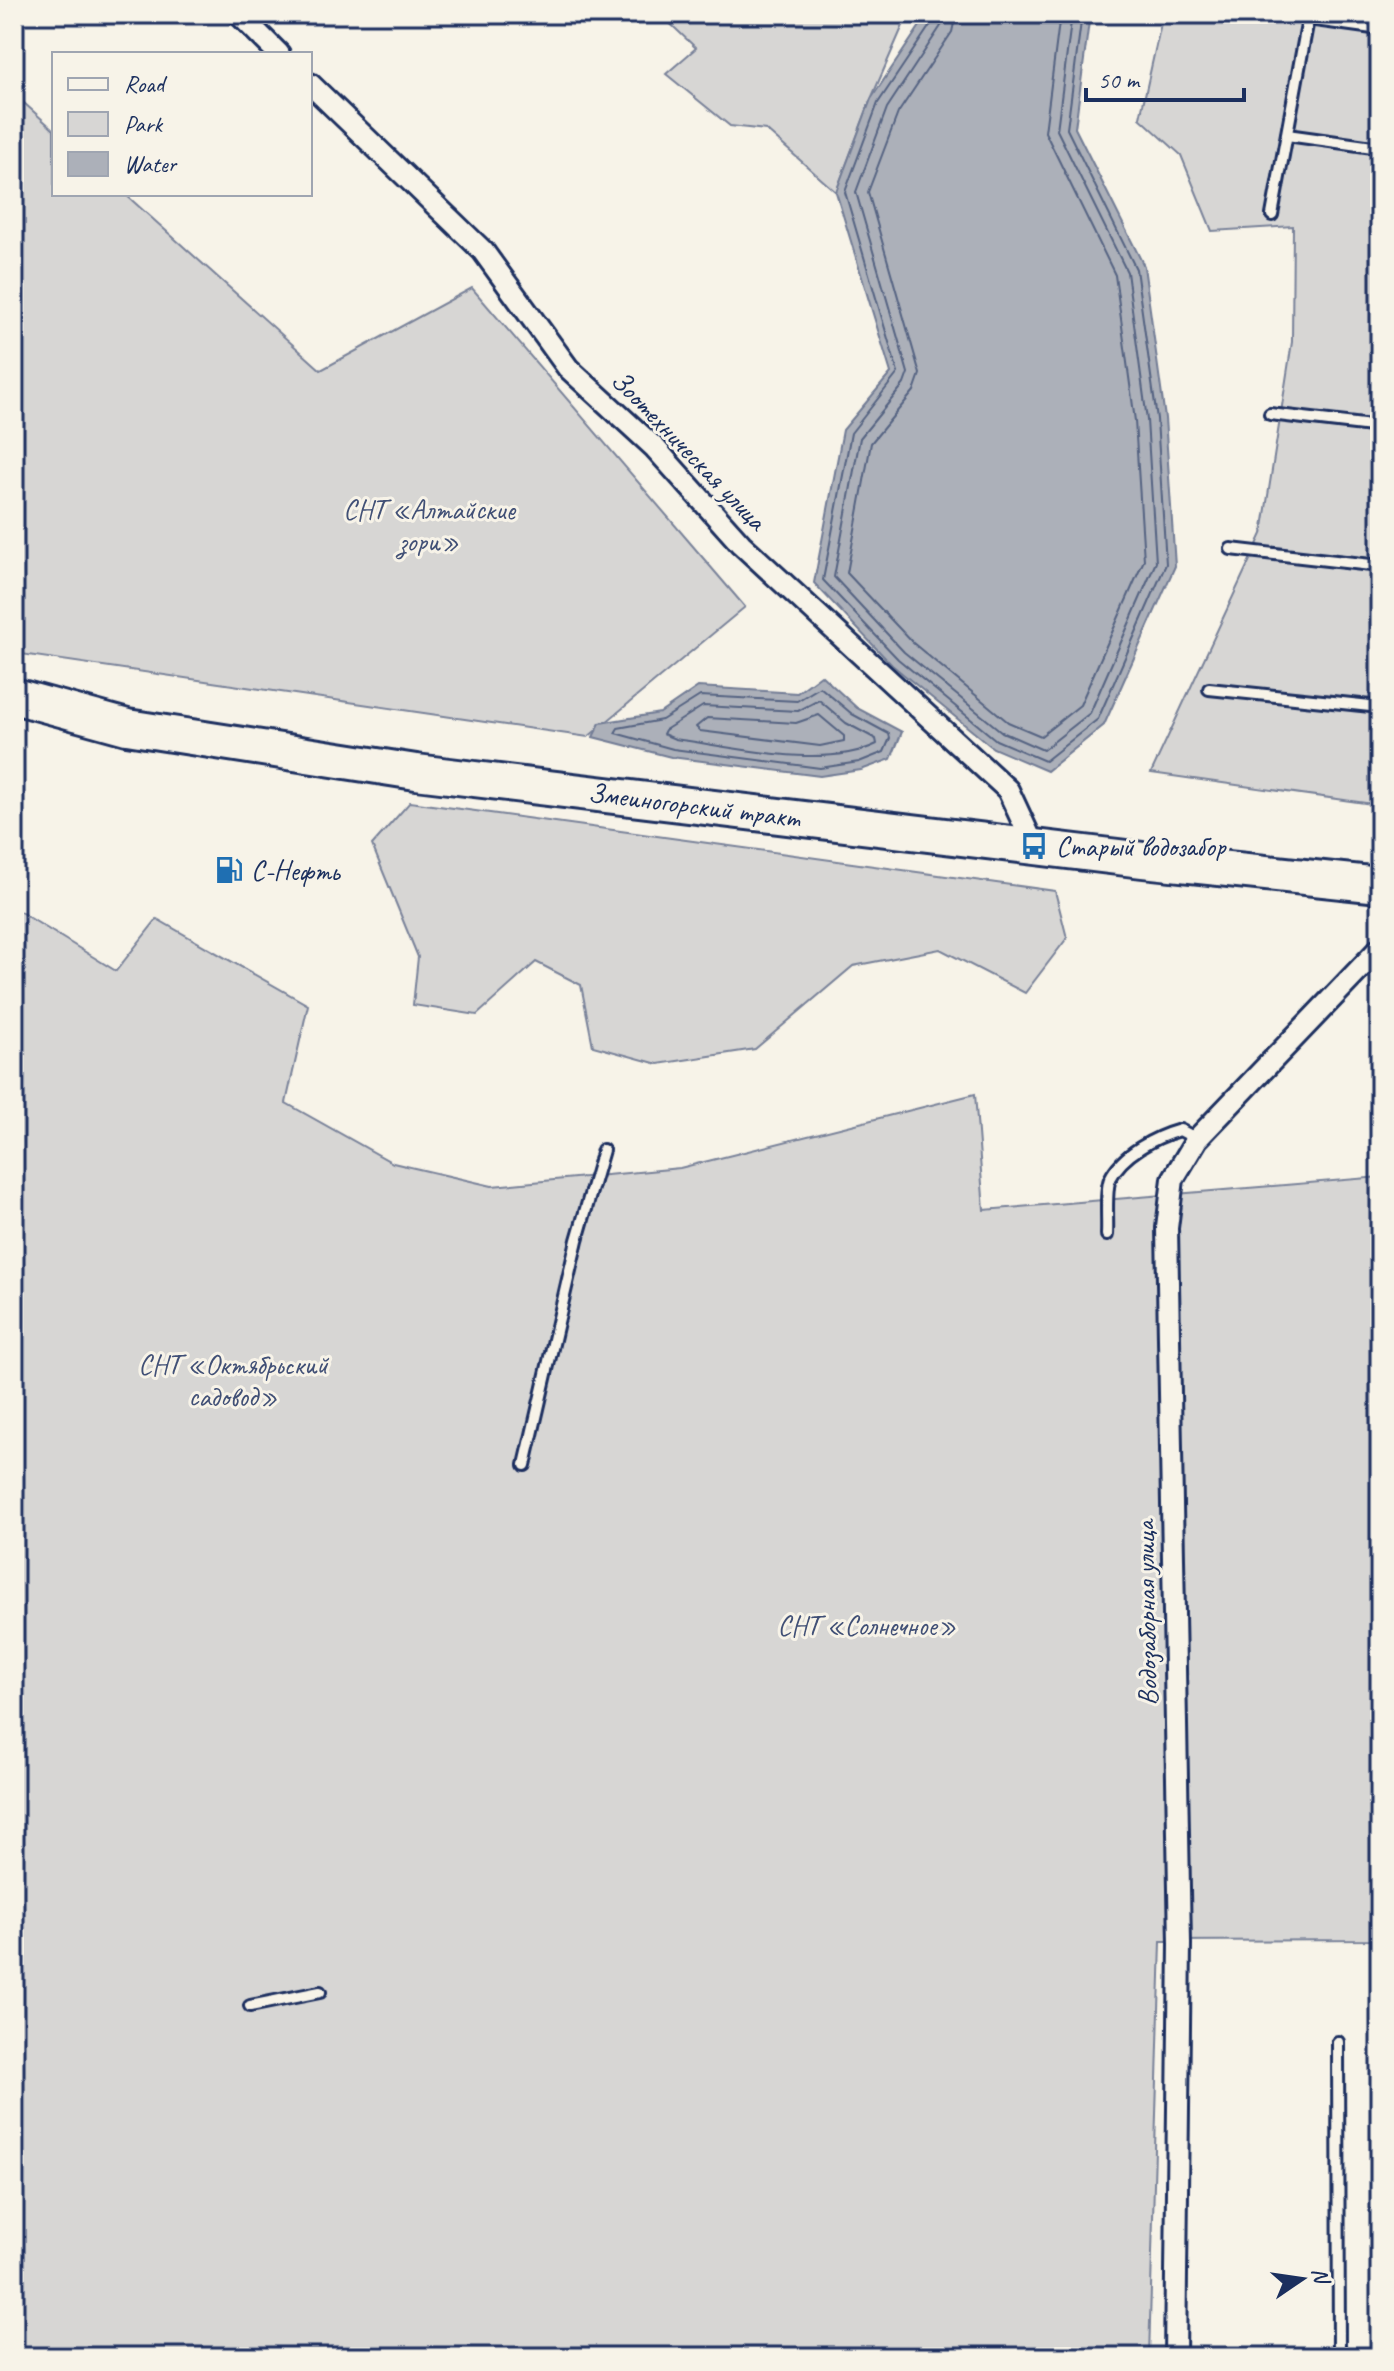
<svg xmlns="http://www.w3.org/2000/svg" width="1394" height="2371" viewBox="0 0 1394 2371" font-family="Caveat,sans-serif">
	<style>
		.green { fill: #d7d6d4; stroke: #798299; stroke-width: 2 }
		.water { fill: #acb0b9; stroke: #727c95; stroke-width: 2 }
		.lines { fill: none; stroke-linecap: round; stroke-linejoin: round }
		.shore { stroke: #556382; stroke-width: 2 }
		.service-casing { stroke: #1b2f5e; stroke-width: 16 }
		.minor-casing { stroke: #1b2f5e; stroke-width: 26 }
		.trunk-casing { stroke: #1b2f5e; stroke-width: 40 }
		.service { stroke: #f7f3e8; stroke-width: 10 }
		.minor { stroke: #f7f3e8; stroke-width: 20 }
		.trunk { stroke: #f7f3e8; stroke-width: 34 }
		.labels { text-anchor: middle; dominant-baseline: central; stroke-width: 6; stroke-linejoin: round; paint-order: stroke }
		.street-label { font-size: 28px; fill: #1b2f5e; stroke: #f7f3e8 }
		.park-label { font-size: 28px; fill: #415076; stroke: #f7f3e8 }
		.poi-label { font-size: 28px; fill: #1b2f5e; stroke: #f7f3e8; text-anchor: start }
	</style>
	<rect width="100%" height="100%" fill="#f7f3e8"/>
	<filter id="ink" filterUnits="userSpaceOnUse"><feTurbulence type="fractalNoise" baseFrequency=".0125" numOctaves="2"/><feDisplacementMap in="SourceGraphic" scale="16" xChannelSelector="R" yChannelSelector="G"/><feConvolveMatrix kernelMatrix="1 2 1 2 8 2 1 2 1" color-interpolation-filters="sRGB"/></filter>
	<g filter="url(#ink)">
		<g class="green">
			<polygon points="660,14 908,14 871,99 836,192 766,130 730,126 666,74 696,48"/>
			<polygon points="1163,14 1380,14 1380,805 1151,773 1262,534 1292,342 1293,226 1212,231 1181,155 1140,118"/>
			<polygon points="14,94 54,130 54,194 125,194 321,370 472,288 745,607 588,737 14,653"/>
			<polygon points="410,802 1055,891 1067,938 1025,993 940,949 853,966 755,1049 658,1064 593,1046 581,985 536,962 477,1015 413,1005 418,957 372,845"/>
			<polygon points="14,908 116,971 157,919 308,1005 286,1103 393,1163 492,1186 680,1168 975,1094 984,1210 1380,1177 1380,1940 1161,1941 1149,2357 14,2357"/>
		</g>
		<g class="water">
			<polygon points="928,14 1090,14 1075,128 1144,266 1165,418 1175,566 1104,725 1047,771 993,748 892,665 814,583 843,430 891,373 836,192 871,99"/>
			<polygon points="821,675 857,708 902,732 891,759 861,770 820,776 671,757 593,737 600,723 660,713 698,687 797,693"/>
		</g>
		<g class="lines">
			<g class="shore">
				<polyline points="934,14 933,21 878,103 845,192 898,373 851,433 823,580 898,659 996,740 1045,761 1098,719 1166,564 1157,419 1136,269 1067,129 1082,14"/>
				<polyline points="944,14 941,26 887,108 856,192 908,373 904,384 860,438 834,577 904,652 1002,732 1043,750 1090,713 1156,562 1147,420 1127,272 1057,130 1072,14"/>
				<polyline points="956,14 952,32 898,113 868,192 920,374 914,391 871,443 847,573 913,643 1008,722 1041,736 1080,705 1144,560 1135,421 1115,275 1045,132 1060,14"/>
				<polygon points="820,687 852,714 889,734 890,738 884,752 859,762 820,768 673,749 615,733 618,728 662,720 700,696 797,701"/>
				<path d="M819 700 846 723 876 739 877 744C824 770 733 747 675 739L663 734 665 730 703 706 798 711Z"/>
				<polygon points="819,715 844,736 844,741 820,746 700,731 696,727 707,718 796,723"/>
			</g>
			<g class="service-casing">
				<g id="service">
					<polyline points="1308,19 1380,29"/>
					<polyline points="1287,135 1380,148"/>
					<polyline points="1272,215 1309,14"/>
					<polyline points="1270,414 1380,427"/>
					<polyline points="1231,549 1380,566"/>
					<polyline points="1209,689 1380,707"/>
					<path d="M1107 1235C1108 1222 1105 1190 1110 1179 1122 1154 1155 1137 1180 1130L1197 1139"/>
					<polyline points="525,1465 577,1240 603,1150"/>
					<polyline points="250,2006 320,1992"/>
					<polyline points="1338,2042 1339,2357"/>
				</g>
			</g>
			<g class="minor-casing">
				<g id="minor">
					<polyline points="239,14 279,54"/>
					<polyline points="310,84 483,251 568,368 655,448 741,544 1008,790 1034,846"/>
					<polyline points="1175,2357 1180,1944 1167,1228 1173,1179 1197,1139 1380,948"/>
				</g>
			</g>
			<g class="trunk-casing">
				<polyline id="trunk" points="14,696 127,727 416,772 1143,860 1380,885"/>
			</g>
			<use href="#service" class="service"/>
			<use href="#minor" class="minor"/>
			<use href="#trunk" class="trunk"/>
		</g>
	</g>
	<defs>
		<g id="bus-bare" transform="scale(2.16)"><path d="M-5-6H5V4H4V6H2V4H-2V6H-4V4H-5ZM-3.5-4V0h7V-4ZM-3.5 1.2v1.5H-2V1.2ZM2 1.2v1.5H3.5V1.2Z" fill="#1f6fb2" stroke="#f7f3e8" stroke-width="2.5" paint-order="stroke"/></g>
		<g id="fuel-bare" transform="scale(2.16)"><path d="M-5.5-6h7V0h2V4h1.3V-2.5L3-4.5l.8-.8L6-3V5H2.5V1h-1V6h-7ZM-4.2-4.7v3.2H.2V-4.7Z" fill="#1f6fb2" stroke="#f7f3e8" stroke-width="2.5" paint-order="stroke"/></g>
	</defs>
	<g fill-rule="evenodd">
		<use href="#bus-bare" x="1034" y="846"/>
		<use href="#fuel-bare" x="229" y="870"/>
	</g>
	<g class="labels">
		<g class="street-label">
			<text transform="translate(689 450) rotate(46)">Зоотехническая улица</text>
			<text transform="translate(694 805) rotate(7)">Змеиногорский тракт</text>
			<text transform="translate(1146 1613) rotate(-91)">Водозаборная улица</text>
		</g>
		<g class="park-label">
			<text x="429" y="509">СНТ «Алтайские<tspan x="429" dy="32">зори»</tspan></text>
			<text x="233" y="1364">СНТ «Октябрьский<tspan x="233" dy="32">садовод»</tspan></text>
			<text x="867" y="1625">СНТ «Солнечное»</text>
		</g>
		<g class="poi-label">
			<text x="1056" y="846">Старый водозабор</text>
			<text x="251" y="870">С-Нефть</text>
		</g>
	</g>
	<rect width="1394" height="2371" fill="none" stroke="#f7f3e8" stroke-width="48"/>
	<rect x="24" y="24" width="1346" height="2323" fill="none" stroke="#1b2f5e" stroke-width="3" filter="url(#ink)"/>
	<rect x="52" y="52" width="260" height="144" fill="#f7f3e8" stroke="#9fa5b1" stroke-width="2"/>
	<rect x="68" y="78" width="40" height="12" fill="#f7f3e8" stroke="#9fa5b1" stroke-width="2"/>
	<text x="124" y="92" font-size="24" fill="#1b2f5e">Road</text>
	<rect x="68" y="112" width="40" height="24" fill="#d7d6d4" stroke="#9fa5b1" stroke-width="2"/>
	<text x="124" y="132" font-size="24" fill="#1b2f5e">Park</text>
	<rect x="68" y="152" width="40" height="24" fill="#acb0b9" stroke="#9fa5b1" stroke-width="2"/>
	<text x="124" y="172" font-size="24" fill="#1b2f5e">Water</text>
	<g transform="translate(1302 2279) rotate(77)" stroke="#f7f3e8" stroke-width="6" paint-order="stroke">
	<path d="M0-6L14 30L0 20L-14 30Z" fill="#1b2f5e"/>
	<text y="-12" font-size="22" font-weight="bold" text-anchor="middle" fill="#1b2f5e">N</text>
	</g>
	<path d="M1086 88v12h158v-12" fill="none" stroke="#1b2f5e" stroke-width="4"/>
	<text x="1098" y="88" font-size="24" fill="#1b2f5e" stroke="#f7f3e8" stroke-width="6" paint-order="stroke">50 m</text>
</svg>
